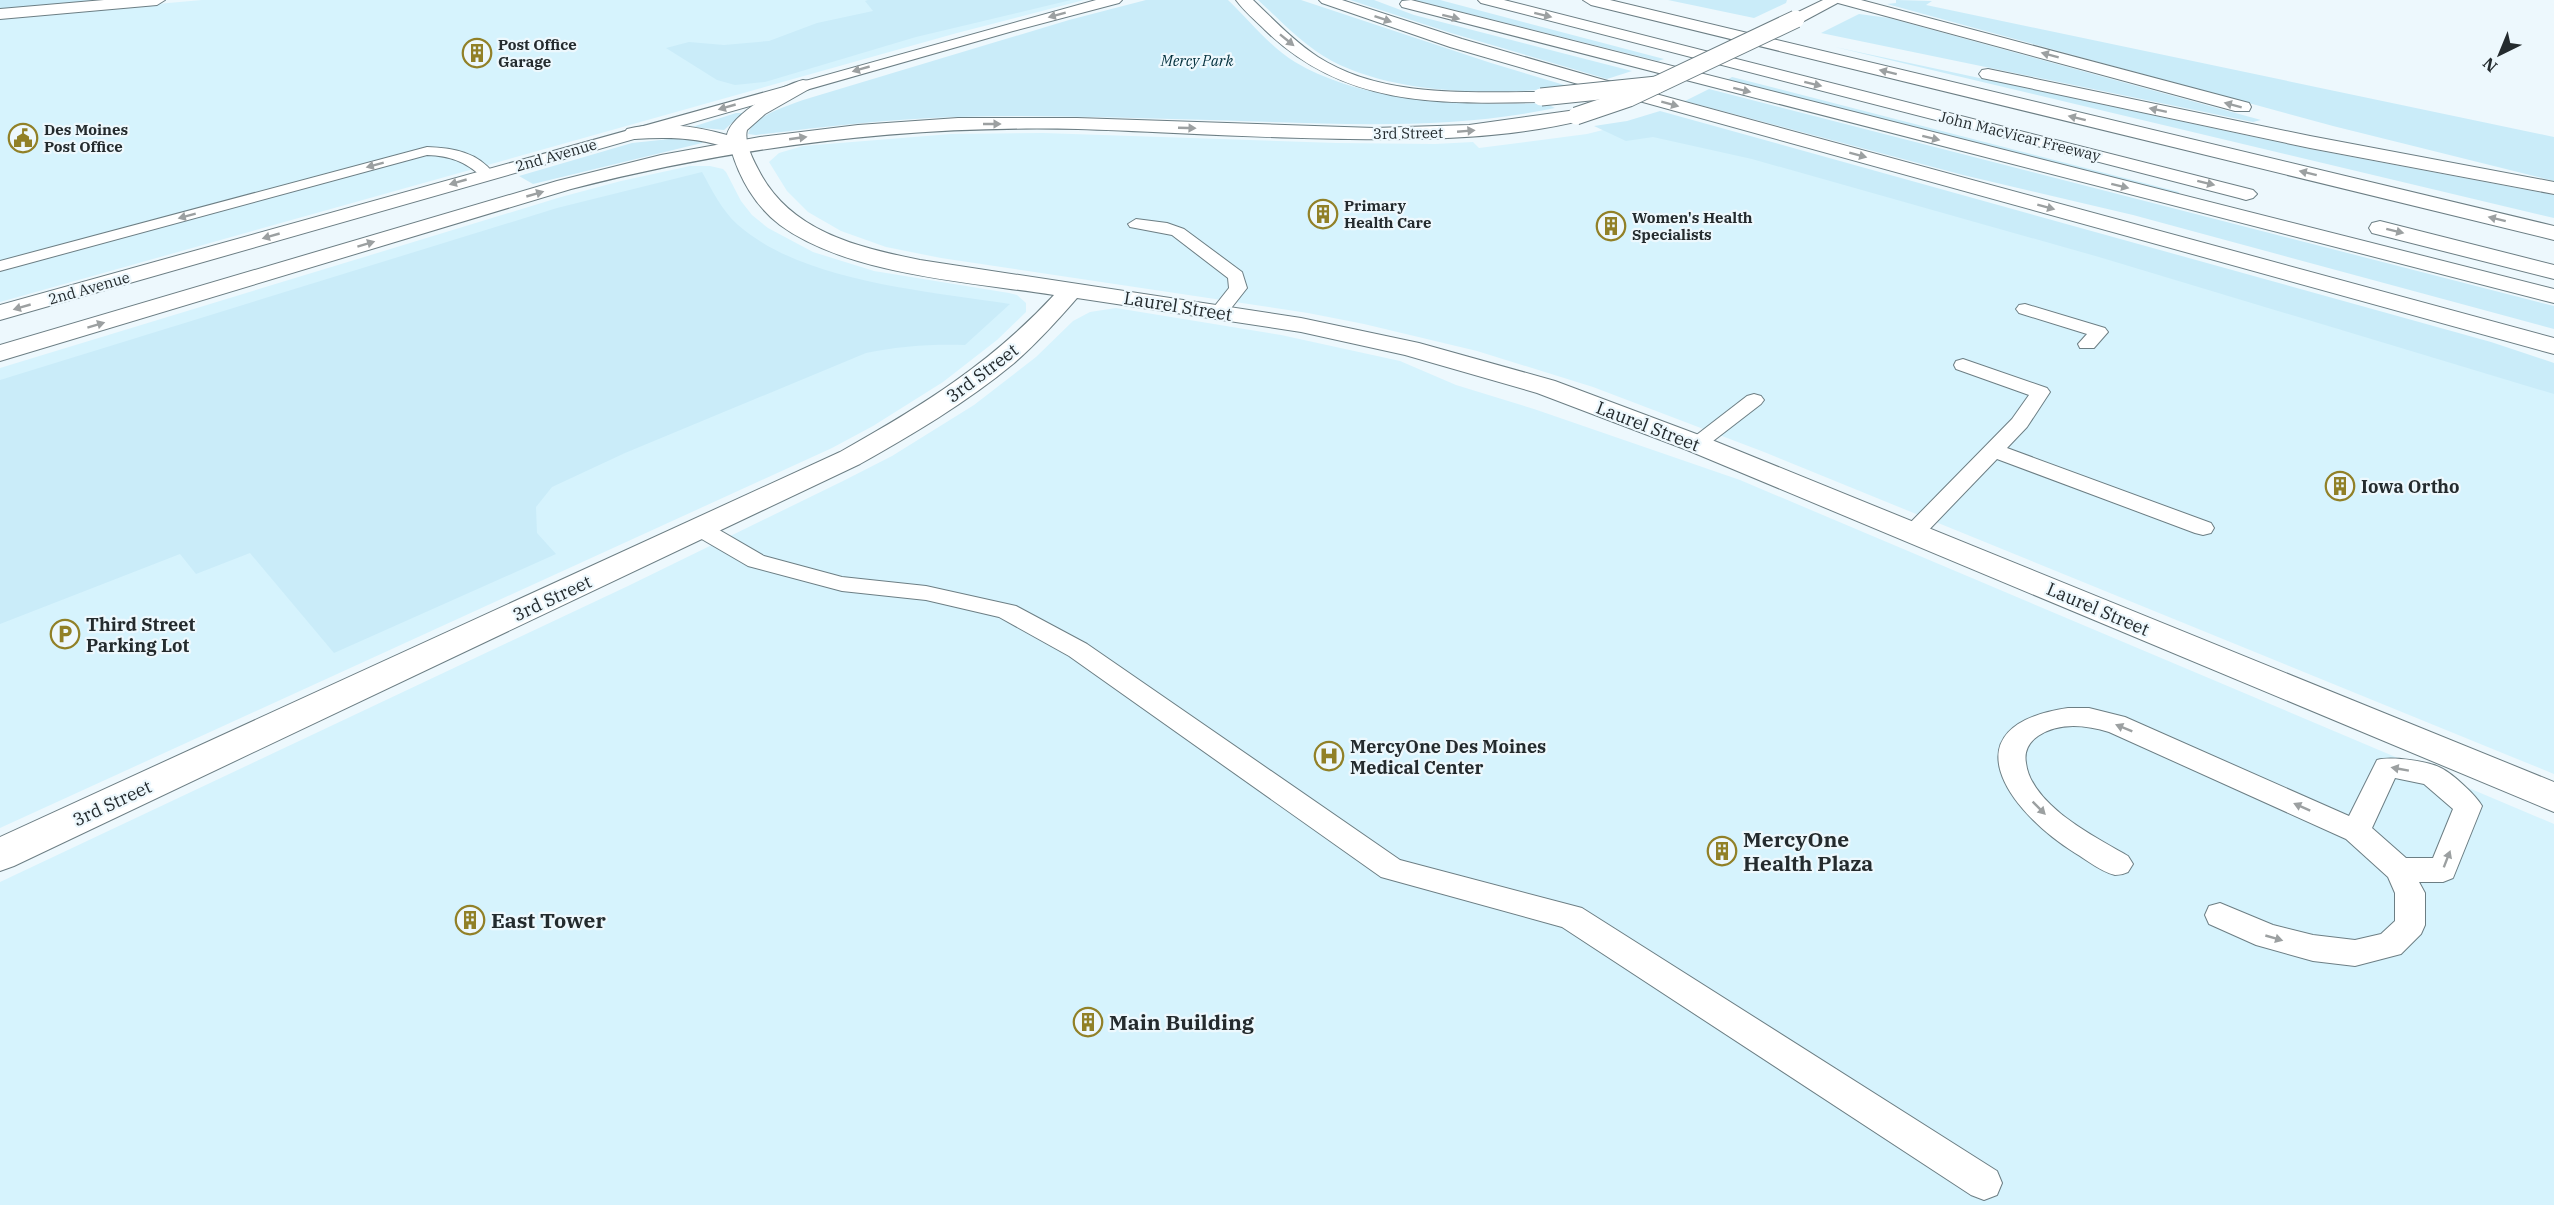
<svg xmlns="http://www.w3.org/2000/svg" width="2554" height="1205" viewBox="0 0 2554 1205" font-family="'IBM Plex Serif',serif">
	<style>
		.built { fill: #d6f3fd }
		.green { fill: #caecf9 }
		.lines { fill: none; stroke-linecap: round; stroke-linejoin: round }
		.service-casing { stroke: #6c7e84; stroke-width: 2 }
		.minor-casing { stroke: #6c7e84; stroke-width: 2 }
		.secondary-casing { stroke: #6c7e84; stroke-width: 2 }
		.motorway-casing { stroke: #6c7e84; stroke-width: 2 }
		.service { fill: #fff; fill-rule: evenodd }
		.minor { fill: #fff; fill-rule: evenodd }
		.secondary { fill: #fff; fill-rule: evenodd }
		.motorway { fill: #fff; fill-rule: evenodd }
		.secondary-bridge-casing { stroke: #6c7e84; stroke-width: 19; stroke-linecap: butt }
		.motorway-bridge-casing { stroke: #6c7e84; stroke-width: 19; stroke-linecap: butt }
		.secondary-bridge { stroke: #fff; stroke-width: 17 }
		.motorway-bridge { stroke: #fff; stroke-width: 17 }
		.oneway { fill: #9ca0a1 }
		.labels { text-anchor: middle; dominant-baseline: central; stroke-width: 4.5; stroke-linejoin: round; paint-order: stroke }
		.far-poi-label { font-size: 15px; font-weight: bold; fill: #242b2e; stroke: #edf8fd; text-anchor: start }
		.far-park-label { font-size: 15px; font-style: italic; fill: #02303d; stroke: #edf8fd }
		.far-street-label { font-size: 15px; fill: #242b2e; stroke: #edf8fd }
		.street-label { font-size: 18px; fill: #242b2e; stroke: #edf8fd }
		.poi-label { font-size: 18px; font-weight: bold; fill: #242b2e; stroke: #edf8fd; text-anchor: start }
		.near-poi-label { font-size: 21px; font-weight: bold; fill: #242b2e; stroke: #edf8fd; text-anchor: start }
	</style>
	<rect width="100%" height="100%" fill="#edf8fd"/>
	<g class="built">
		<polygon points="202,0 1084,0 957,33 0,302 0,18"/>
		<polygon points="1635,122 2554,374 2554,774 1764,452 1593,387 1477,351 1364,324 1308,313 941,258 886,247 841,231 808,212 787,191 769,162 779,153 803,146 951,134 1043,133 1336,143 1435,144 1473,142 1479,148 1587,134"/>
		<polygon points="690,166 710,166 723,169 726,172 741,201 752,215 768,228 813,252 874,271 1009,293 1017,295 1026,303 1026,312 997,340 943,382 873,426 832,448 0,828 0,368 561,197 621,181"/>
		<polygon points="1116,308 1281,335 1400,361 1456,385 1534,409 1740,480 2554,824 2554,1205 0,1205 0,882 628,586 843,481 892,456 974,405 1036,357 1073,321 1090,312"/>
	</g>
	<g class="green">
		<polygon points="0,0 109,0 0,10"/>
		<polygon points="868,0 1071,0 916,37 765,82 735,85 717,80 666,48 689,42 724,45 769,41 817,23 873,11 865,1"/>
		<path d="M1146 0H1228C1249 20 1270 47 1295 62 1366 104 1466 106 1545 103L1555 108C1441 132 1325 123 1210 120 1125 118 1040 114 955 117 888 119 822 127 756 135L748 134C753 116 787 106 803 100L1069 20Z"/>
		<path d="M1258 0H1301L1491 63 1571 87C1497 95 1400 96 1332 61 1304 46 1281 21 1258 0Z"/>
		<polygon points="1350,0 1374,0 1414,15 1632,71 1607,79 1451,33"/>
		<polygon points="1414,0 1440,0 1664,59 1658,61"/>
		<polygon points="1668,0 1787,0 1786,3 1754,18"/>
		<polygon points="1896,0 1932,1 1926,5 2554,137 2554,181 2333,126 1887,4 1896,3"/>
		<polygon points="1859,14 1889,18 2261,120 2253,122 1821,33"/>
		<polygon points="1835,47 2310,149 2554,195 2554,218"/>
		<polygon points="1732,77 2179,192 2178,195 1727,80"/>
		<polygon points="1709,89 2554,306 2554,329 2133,215 1963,175 1685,101"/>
		<polygon points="1660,111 2491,342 2554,363 2554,394 2099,257 1752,159 1653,137 1626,141 1594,126 1627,121"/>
		<polygon points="736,113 743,113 724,130 692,127"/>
		<polygon points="679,138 703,141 702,143 533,184 519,176 632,143"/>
		<path d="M702 172C712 190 722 211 738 225 803 282 927 291 1010 304L965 345C931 344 900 346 866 353L625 453 552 487 536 507 537 533 556 554 334 653 250 553 196 574 180 554 0 624V380L557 208Z"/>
	</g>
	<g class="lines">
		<g class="service-casing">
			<g id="service">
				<path d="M427 147C453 148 478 152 494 174L492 177H482C465 161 450 156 427 155L0 271V261Z"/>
				<polygon points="1136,219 1167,223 1184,229 1242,272 1247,288 1225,316 1213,316 1210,312 1229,288 1228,278 1172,235 1130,227 1128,224"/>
				<polygon points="2025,304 2105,328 2108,332 2094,348 2080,348 2078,344 2087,334 2019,313 2016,309 2019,305"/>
				<polygon points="1963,359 2047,388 2050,392 2027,427 2007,448 2211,523 2214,528 2211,533 2203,535 2195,533 1997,459 1922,537 1914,539 1906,537 1903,532 1906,527 2012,419 2029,395 1956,369 1954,365 1956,361"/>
				<polygon points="1754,394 1761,396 1764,400 1761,404 1704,448 1697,450 1690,448 1687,444 1690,440 1747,396"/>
				<polygon points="701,522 709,524 764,556 842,577 926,586 1016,606 1087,644 1400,860 1582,908 1997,1171 2002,1183 1997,1195 1984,1200 1971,1195 1562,927 1381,877 1069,656 999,617 926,600 842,591 748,566 693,534 690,529 693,524"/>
				<path d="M2068 708H2089L2125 717 2349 816 2377 760C2391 756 2428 761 2441 768 2453 774 2476 795 2482 806L2453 878 2443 882H2419L2425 893V925L2421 934 2401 954 2355 966 2313 961 2256 945 2209 924 2205 915 2209 906 2220 903 2273 925 2313 935 2355 940 2381 934 2395 921V893L2388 877 2346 839 2109 732C2085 725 2060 722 2038 736 2028 743 2024 752 2026 763 2031 805 2095 837 2128 856L2133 864 2128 872C2124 874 2120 875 2115 875 2101 872 2087 860 2075 853 2008 811 1946 726 2068 708ZM2395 778 2424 784 2453 809 2433 858H2406L2372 828Z"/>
			</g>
		</g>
		<g class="minor-casing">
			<g id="minor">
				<polygon points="104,0 165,0 157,5 0,19 0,9"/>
				<path d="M803 80 809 81 812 85 809 89 765 114 747 130C744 141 752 158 758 169 789 231 856 247 920 260L1301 318 1419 343 1555 381 1707 438 2554 782V812L1687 450 1537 393 1405 355 1301 332 1077 298C1057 321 1036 344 1013 364 966 403 913 434 860 464L14 866 0 871V837L840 452C922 406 990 364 1054 295 971 282 848 275 780 225 756 207 739 178 731 149 699 137 667 137 634 139L627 137 624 133 627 129C658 121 696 126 727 135 731 114 783 85 803 80Z"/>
			</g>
		</g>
		<g class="secondary-casing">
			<g id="secondary">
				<polygon points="1096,0 1122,0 1119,3 1013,31 0,320 0,305"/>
				<polygon points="1823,0 1843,0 1802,22 1790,22 1788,19 1790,16"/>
				<path d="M1576 110 1583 112 1585 116 1583 120C1507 139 1426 140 1349 139 1258 138 1168 132 1078 129 906 125 738 146 571 189L0 361V345L557 181 661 155 760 137 858 125 958 118H1077L1374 128 1469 125Z"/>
			</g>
		</g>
		<g class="motorway-casing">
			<g id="motorway">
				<path d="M1236 0H1253C1274 20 1294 41 1318 57 1382 98 1468 92 1541 92L1547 93 1550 97 1547 101 1541 102C1438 104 1344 107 1265 30 1255 20 1244 11 1236 0Z"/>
				<polygon points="1319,0 1342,0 1462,39 1597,78 2554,338 2554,354 1585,86 1450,47 1322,3"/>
				<polygon points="1411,0 2554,289 2554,303 1402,7 1400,4 1402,1"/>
				<polygon points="1478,0 1504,0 2253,190 2257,194 2253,198 2246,200 2239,198 1481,3"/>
				<polygon points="1583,0 1610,0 2554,226 2554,240 1591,5"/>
				<polygon points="1835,0 1861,0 2249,103 2251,107 2249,111 2235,111 1838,3"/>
				<polygon points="1988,69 2310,136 2554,182 2554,194 2310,148 1982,78 1979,74 1982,70"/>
				<polygon points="2380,221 2554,265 2554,279 2372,233 2369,228 2372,223"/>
			</g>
		</g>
		<use href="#service" class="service"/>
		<use href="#minor" class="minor"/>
		<use href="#secondary" class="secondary"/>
		<use href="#motorway" class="motorway"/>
		<g class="secondary-bridge-casing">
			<polyline id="secondary-bridge" points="1576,116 1629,98 1796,19"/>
		</g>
		<g class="motorway-bridge-casing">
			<polyline id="motorway-bridge" points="1541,97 1657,85"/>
		</g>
		<use href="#secondary-bridge" class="secondary-bridge"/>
		<use href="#motorway-bridge" class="motorway-bridge"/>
	</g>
	<defs><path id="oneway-solid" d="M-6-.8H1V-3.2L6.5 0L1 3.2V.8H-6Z" transform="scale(1.5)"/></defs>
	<g class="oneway">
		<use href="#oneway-solid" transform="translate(1057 15) rotate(165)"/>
		<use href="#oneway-solid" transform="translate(1543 15) rotate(14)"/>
		<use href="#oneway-solid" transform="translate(1451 17) rotate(14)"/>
		<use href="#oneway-solid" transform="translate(1383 19) rotate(19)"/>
		<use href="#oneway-solid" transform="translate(1287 40) rotate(39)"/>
		<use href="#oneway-solid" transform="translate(2050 55) rotate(-165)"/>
		<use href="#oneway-solid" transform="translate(861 69) rotate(164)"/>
		<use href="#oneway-solid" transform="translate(1888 72) rotate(-166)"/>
		<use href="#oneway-solid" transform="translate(1813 84) rotate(14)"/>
		<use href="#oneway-solid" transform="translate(1742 90) rotate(14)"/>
		<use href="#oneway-solid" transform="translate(1670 104) rotate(15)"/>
		<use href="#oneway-solid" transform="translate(2233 105) rotate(-165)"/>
		<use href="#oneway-solid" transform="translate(727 107) rotate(164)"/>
		<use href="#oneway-solid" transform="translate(2158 110) rotate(-168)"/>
		<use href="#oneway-solid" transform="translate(2077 118) rotate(-166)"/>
		<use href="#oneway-solid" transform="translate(992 124)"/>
		<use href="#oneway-solid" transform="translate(1187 128) rotate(2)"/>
		<use href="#oneway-solid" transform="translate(1466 131) rotate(-5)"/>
		<use href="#oneway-solid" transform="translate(798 138) rotate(-8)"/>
		<use href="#oneway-solid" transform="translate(1931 138) rotate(14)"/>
		<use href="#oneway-solid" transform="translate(1858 155) rotate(15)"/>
		<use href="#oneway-solid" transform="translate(375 165) rotate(165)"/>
		<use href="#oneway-solid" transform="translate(2308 173) rotate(-166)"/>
		<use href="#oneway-solid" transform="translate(458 182) rotate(164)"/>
		<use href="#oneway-solid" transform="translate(2206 183) rotate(14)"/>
		<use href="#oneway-solid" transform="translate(2120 186) rotate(14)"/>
		<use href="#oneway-solid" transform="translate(535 194) rotate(-16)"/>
		<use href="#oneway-solid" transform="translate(2046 207) rotate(15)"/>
		<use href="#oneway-solid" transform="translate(187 216) rotate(165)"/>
		<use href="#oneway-solid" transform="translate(2497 219) rotate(-166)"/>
		<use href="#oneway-solid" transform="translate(2395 231) rotate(14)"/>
		<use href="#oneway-solid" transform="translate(271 236) rotate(164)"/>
		<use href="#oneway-solid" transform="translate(366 244) rotate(-17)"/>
		<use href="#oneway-solid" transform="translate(22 307) rotate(164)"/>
		<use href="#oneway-solid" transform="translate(96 325) rotate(-17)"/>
		<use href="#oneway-solid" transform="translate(2124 728) rotate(-158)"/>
		<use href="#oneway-solid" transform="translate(2400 769) rotate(-170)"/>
		<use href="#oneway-solid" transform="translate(2302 807) rotate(-156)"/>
		<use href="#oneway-solid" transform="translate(2039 808) rotate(45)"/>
		<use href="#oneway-solid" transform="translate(2447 859) rotate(-69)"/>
		<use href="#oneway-solid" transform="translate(2274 938) rotate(16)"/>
	</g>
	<defs>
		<g id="building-ring" transform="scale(1.5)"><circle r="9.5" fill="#edf8fd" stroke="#918027" stroke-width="1.5"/><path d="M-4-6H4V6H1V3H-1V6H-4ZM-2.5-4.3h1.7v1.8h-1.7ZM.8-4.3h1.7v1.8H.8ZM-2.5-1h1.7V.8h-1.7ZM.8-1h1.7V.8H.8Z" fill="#918027"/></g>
		<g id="civic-ring" transform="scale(1.5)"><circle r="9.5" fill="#edf8fd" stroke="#918027" stroke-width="1.5"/><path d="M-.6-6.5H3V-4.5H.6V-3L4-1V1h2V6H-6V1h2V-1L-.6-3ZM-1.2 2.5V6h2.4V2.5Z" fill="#918027"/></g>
		<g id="parking-ring" transform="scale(1.5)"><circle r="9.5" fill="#edf8fd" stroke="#918027" stroke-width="1.5"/><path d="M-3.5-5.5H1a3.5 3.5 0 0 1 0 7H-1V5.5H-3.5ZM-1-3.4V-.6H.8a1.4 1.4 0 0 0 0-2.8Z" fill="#918027"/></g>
		<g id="hospital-ring" transform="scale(1.5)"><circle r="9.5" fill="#edf8fd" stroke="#918027" stroke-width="1.5"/><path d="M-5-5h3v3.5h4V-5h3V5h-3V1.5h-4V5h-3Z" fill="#918027"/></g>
	</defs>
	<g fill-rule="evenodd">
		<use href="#building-ring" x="477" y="53"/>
		<use href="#civic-ring" x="23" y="138"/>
		<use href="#building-ring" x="1323" y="214"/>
		<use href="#building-ring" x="1611" y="226"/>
		<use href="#building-ring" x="2340" y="486"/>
		<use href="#parking-ring" x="65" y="634"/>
		<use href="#hospital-ring" x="1329" y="756"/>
		<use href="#building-ring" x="1722" y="851"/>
		<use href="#building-ring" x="470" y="920"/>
		<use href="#building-ring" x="1088" y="1022"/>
	</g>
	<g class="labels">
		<g class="far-poi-label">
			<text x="498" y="44">Post Office<tspan x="498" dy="17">Garage</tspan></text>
			<text x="44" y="129">Des Moines<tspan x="44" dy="17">Post Office</tspan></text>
			<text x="1344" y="205">Primary<tspan x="1344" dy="17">Health Care</tspan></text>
			<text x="1632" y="217">Women's Health<tspan x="1632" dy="17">Specialists</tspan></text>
		</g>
		<g class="far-park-label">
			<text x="1197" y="60">Mercy Park</text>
		</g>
		<g class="far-street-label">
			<text transform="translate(1408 133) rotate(-1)">3rd Street</text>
			<text transform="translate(2020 136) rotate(14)">John MacVicar Freeway</text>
			<text transform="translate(556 155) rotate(-16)">2nd Avenue</text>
			<text transform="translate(89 288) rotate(-16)">2nd Avenue</text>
		</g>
		<g class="street-label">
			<text transform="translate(1178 306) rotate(9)">Laurel Street</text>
			<text transform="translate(982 373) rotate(-37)">3rd Street</text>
			<text transform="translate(1648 426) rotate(21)">Laurel Street</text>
			<text transform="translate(552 598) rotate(-25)">3rd Street</text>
			<text transform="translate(2098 609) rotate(23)">Laurel Street</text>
			<text transform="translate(112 803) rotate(-25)">3rd Street</text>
		</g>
		<g class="poi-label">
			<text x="2361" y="486">Iowa Ortho</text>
			<text x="86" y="624">Third Street<tspan x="86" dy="21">Parking Lot</tspan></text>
			<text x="1350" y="746">MercyOne Des Moines<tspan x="1350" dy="21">Medical Center</tspan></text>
		</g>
		<g class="near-poi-label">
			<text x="1743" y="839">MercyOne<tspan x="1743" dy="24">Health Plaza</tspan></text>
			<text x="491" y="920">East Tower</text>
			<text x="1109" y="1022">Main Building</text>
		</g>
	</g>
	<g transform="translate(2500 54) rotate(223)" stroke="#edf8fd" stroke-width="4.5" paint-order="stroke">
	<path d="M0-4.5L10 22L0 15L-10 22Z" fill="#242b2e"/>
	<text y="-9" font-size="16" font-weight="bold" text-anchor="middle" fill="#242b2e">N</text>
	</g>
</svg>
